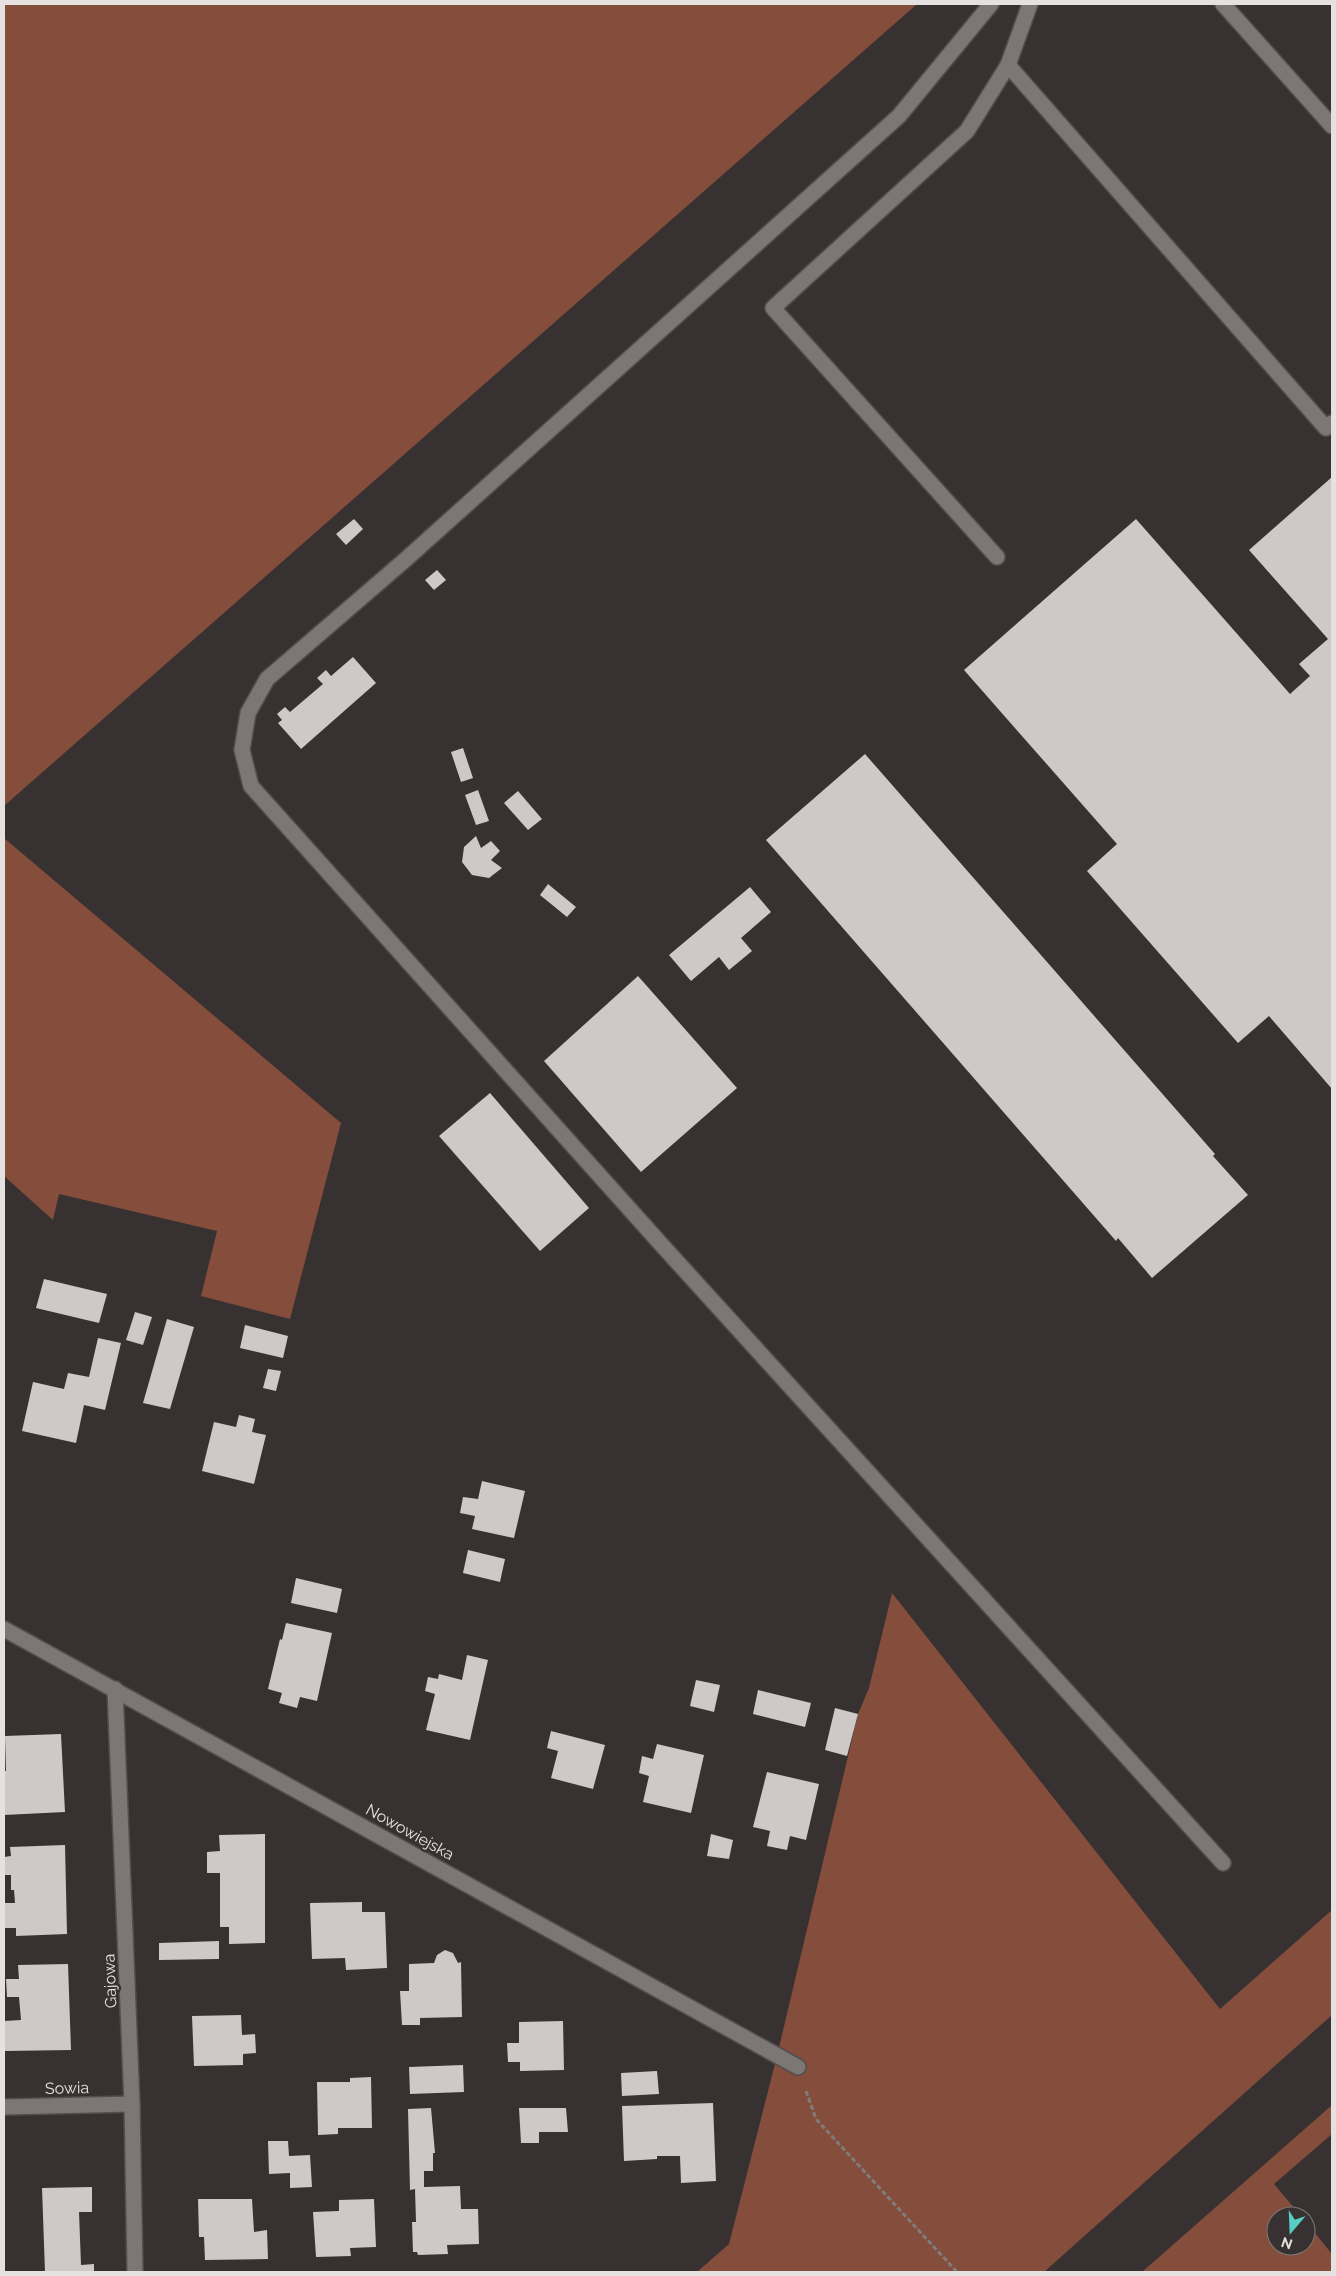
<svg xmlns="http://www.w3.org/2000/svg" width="1336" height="2276" viewBox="0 0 1336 2276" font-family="Raleway,sans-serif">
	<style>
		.green { fill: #854d3c }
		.building { fill: #cec8c6 }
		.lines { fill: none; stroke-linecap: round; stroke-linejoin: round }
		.minor-casing { stroke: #514e4d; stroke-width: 18 }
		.path { stroke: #807c7b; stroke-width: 3; stroke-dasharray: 5 2.5; stroke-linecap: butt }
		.minor { stroke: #7c7675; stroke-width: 15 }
		.labels { text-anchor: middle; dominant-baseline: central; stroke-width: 5; stroke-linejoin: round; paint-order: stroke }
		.street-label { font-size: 16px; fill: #e4e1e0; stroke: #373231 }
	</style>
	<rect width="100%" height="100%" fill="#373231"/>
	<g class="green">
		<polygon points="4,4 917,4 4,806"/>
		<polygon points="4,838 341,1123 290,1319 201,1296 217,1231 59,1194 53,1220 4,1176"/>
		<polygon points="892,1593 1220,2009 1332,1910 1332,2015 1044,2272 697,2272 729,2244 777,2056 858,1714 869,1688"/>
		<polygon points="1332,2105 1332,2134 1274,2184 1301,2216 1276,2216 1276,2246 1306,2246 1306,2222 1332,2254 1332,2272 1142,2272"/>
	</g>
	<g class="building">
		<polygon points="1332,477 1332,1089 1269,1016 1238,1043 1087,871 1117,844 964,670 1136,519 1290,694 1310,676 1299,664 1328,639 1249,550"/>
		<polygon points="354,519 363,529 346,545 336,534"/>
		<polygon points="437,570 446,580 434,590 425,580"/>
		<polygon points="353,657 376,683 301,749 278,723 282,720 277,714 285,707 290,712 323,684 317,678 326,670 331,676"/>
		<polygon points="463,748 473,778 461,782 451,752"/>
		<polygon points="865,754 1215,1154 1213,1156 1248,1195 1152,1278 1118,1238 1116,1241 766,840"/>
		<polygon points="478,790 489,821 476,825 465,795"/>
		<polygon points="518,791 542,819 528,830 504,803"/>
		<polygon points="476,836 481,848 491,841 500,851 491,860 502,868 489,878 472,875 462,862 464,847"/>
		<polygon points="548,884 576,907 567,917 540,895"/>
		<polygon points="750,887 771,912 741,938 752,951 729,970 719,957 691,981 669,955"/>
		<polygon points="638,976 737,1088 641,1172 544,1061"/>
		<polygon points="490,1093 589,1208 540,1251 439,1136"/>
		<polygon points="44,1279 107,1294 99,1323 36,1308"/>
		<polygon points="135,1312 152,1317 143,1345 126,1340"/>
		<polygon points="167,1319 194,1327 170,1409 143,1403"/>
		<polygon points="245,1325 288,1336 283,1358 240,1348"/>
		<polygon points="98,1338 121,1343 105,1410 84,1405 76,1443 22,1431 33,1382 64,1389 68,1373 89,1377"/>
		<polygon points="268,1369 281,1371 276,1391 263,1388"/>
		<polygon points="239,1415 255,1419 252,1432 266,1435 254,1484 202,1471 214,1422 236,1427"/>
		<polygon points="482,1481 525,1491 514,1538 472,1529 475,1516 460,1513 463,1497 478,1499"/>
		<polygon points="468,1550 505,1559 500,1582 463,1573"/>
		<polygon points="296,1578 342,1589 337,1613 291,1603"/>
		<polygon points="286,1623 332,1633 317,1701 300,1697 297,1708 279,1703 282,1693 268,1689 280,1639 282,1640"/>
		<polygon points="467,1655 488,1660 470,1740 426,1730 435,1694 425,1691 428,1677 438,1679 439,1674 462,1680"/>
		<polygon points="696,1680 720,1685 714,1712 690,1706"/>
		<polygon points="758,1690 811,1703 805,1727 753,1714"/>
		<polygon points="835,1708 858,1714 847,1756 825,1750"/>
		<polygon points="551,1731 605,1745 593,1789 551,1778 558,1751 547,1748"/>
		<polygon points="61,1734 65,1812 4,1815 4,1771 6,1771 5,1736"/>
		<polygon points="657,1744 704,1755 691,1813 643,1802 649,1776 639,1773 642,1756 653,1759"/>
		<polygon points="767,1772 819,1784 806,1840 790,1836 787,1850 767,1846 770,1831 753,1827"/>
		<polygon points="265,1834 265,1943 229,1944 229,1927 220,1927 220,1873 207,1873 207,1852 220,1851 219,1835"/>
		<polygon points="711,1834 733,1840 729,1859 707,1856"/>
		<polygon points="65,1845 67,1934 16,1936 16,1928 4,1928 4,1903 15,1903 14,1890 11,1890 11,1875 4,1875 4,1857 11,1856 10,1847"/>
		<polygon points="362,1902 362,1912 385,1912 387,1968 346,1970 345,1958 312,1959 310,1903"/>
		<polygon points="219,1941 219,1959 159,1960 159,1943"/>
		<polygon points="445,1950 453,1953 458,1963 461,1962 462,2017 420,2018 420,2025 402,2025 400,1991 409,1991 409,1964 434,1963 437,1955"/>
		<polygon points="68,1964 71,2050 5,2051 4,2021 21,2020 19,1997 7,1997 6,1979 19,1979 18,1965"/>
		<polygon points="241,2015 242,2035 255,2034 256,2053 243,2054 243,2065 194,2066 192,2016"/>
		<polygon points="563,2021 564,2070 520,2071 520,2062 508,2062 507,2043 519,2043 519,2022"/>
		<polygon points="463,2065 464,2092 410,2094 409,2067"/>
		<polygon points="657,2071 659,2094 622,2096 621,2073"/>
		<polygon points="371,2077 372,2128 338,2128 338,2134 318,2135 317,2082 350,2082 350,2078"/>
		<polygon points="713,2103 716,2181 681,2183 680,2156 657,2156 657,2159 624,2161 622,2106"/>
		<polygon points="431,2108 435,2153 433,2153 433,2171 424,2171 424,2187 460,2186 461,2209 478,2209 479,2244 447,2245 448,2254 418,2255 417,2252 413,2252 412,2222 416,2222 415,2189 410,2190 408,2109"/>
		<polygon points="519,2108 566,2108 568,2132 539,2132 539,2143 521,2143"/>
		<polygon points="268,2141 288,2141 289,2156 310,2155 312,2187 290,2188 290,2173 269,2174"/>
		<polygon points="92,2187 92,2212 79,2212 81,2265 94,2264 94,2272 45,2272 42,2188"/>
		<polygon points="198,2199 252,2199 254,2232 267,2230 268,2259 205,2260 204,2237 199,2237"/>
		<polygon points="374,2199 376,2247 350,2248 351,2256 316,2257 313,2212 339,2211 339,2200"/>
	</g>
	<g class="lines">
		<g class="minor-casing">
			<g id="minor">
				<polyline points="991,4 899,116 405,560 267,679 248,713 242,750 251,786 660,1243 1223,1863"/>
				<polyline points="1030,4 1008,65 1326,428 1332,423"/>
				<polyline points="1223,4 1332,126"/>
				<polyline points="997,557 773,308 967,131 1008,65"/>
				<polyline points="4,1629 798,2067"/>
				<polyline points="115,1689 132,2104 135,2272"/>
				<polyline points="4,2107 132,2104"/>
			</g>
		</g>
		<polyline class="path" points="806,2091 816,2119 957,2272"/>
		<use href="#minor" class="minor"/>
	</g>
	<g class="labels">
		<g class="street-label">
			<text transform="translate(410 1832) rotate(29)">Nowowiejska</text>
			<text transform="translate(110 1981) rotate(-92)">Gajowa</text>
			<text transform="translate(67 2088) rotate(-1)">Sowia</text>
		</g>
	</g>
	<rect width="1336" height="2276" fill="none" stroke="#e4e1e0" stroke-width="10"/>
	<g transform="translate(1291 2231) rotate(199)"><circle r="24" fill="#373231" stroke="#7c7877"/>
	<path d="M0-4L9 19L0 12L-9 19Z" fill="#56cec3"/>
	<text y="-8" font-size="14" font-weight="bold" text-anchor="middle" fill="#e4e1e0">N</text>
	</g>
</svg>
